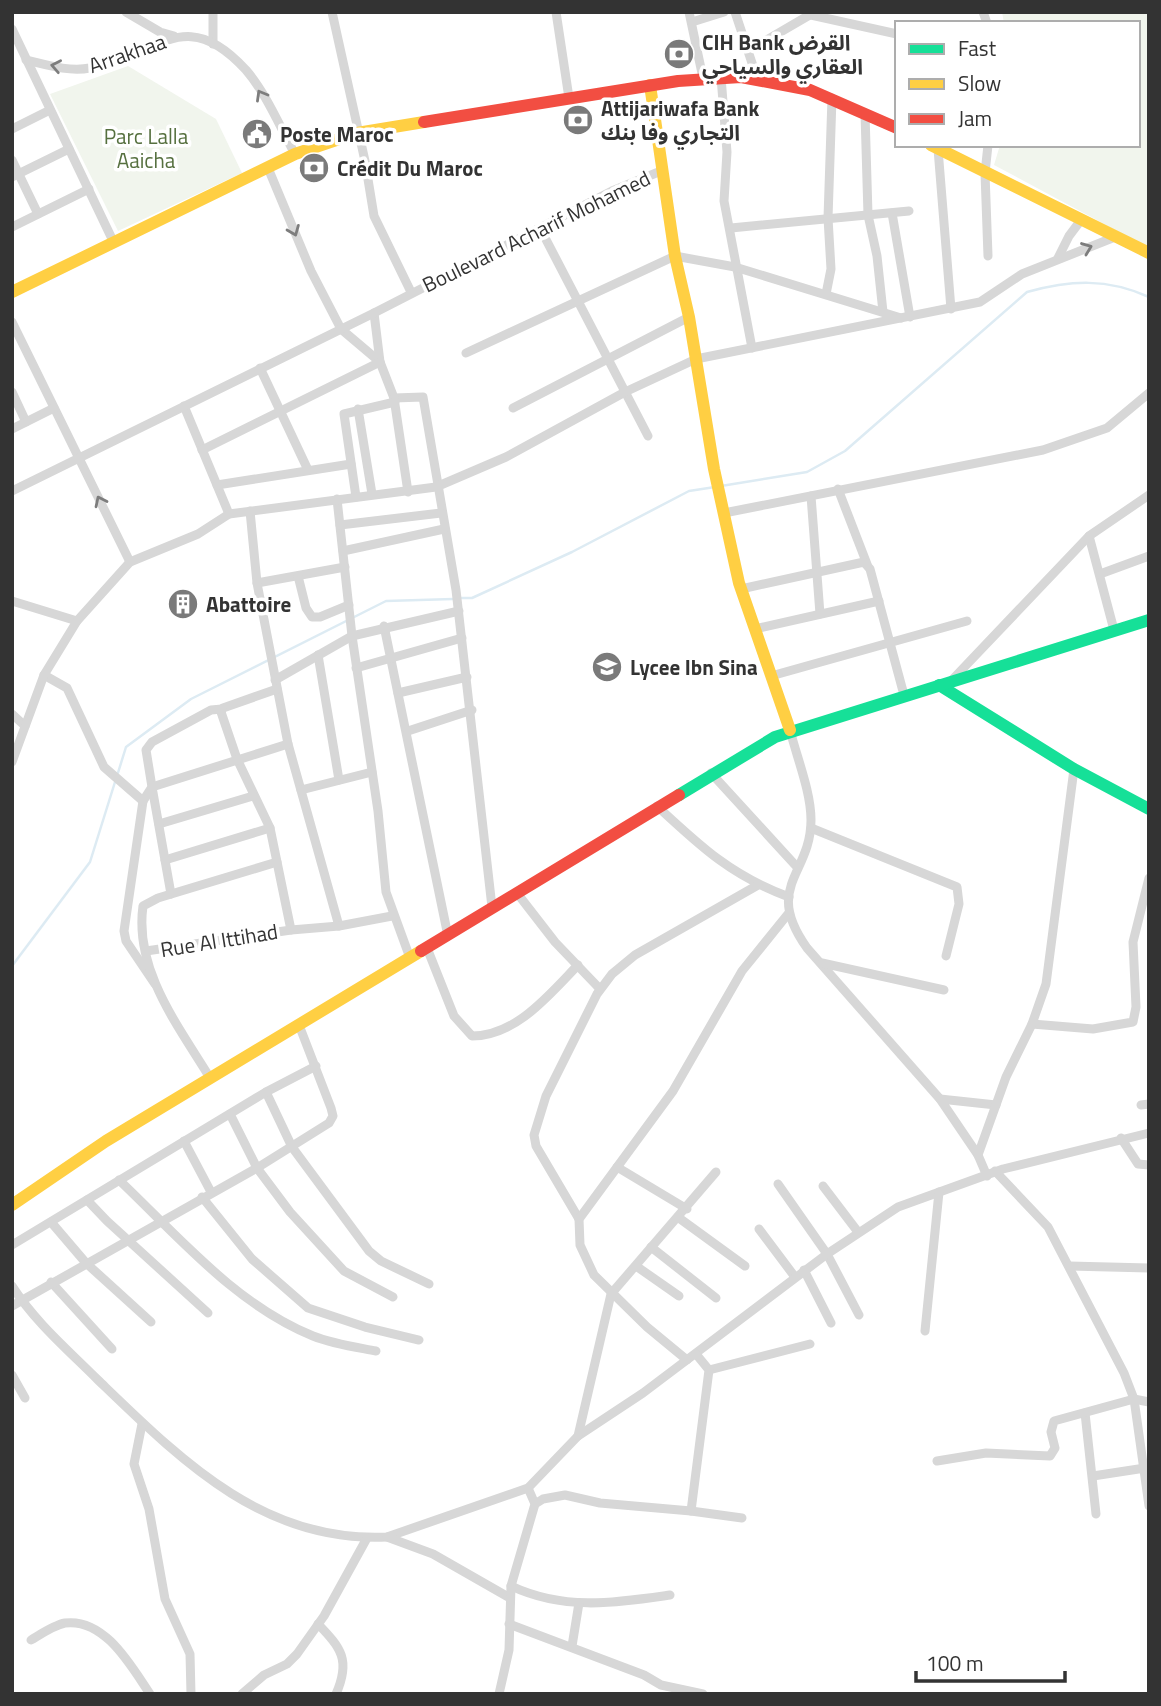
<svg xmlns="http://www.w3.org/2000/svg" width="1161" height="1706" viewBox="0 0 1161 1706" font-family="'Titillium Web','Noto Sans Arabic',sans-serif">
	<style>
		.green { fill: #f1f5ed }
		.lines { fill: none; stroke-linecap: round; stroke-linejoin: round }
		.stream { stroke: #ddebf3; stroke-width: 2.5 }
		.street { stroke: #d7d7d7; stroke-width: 9 }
		.fast { stroke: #16e098; stroke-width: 12 }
		.slow { stroke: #ffcf43; stroke-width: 12 }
		.jam { stroke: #f24e42; stroke-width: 12 }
		.oneway { stroke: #7d7d7d }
		.labels { text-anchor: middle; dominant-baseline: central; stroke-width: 7; stroke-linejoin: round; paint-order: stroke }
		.poi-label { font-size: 21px; font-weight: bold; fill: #333; stroke: #fff; text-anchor: start }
		.street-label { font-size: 21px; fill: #333; stroke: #fff }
		.park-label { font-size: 21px; fill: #56703f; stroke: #fff }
	</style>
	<rect width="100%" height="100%" fill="#fff"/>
	<g class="green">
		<polygon points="1002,12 1149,12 1149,248 994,165 1000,145 1138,145 1138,23 1004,23"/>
		<polygon points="128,66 216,119 242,173 118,231 50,94"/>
	</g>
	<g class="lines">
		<g class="stream">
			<path d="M721 486 807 472 845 451 1027 292C1071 280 1107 278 1149 297"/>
			<polyline points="460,598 472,598 572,552 689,491 715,487"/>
			<polyline points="117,776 126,747 191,699 386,601 453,599"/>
			<polyline points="12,966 90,862 115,782"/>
		</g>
		<g class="street">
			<polyline points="126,12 160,32 174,36"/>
			<polyline points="332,12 365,161 374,216 411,292"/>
			<polyline points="556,12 569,98"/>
			<polyline points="689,12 703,78"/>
			<polyline points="735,12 757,78"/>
			<polyline points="983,12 987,23"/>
			<polyline points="811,15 897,34"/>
			<polyline points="692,22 724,12"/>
			<polyline points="12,29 114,243"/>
			<polyline points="213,44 213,12"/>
			<polyline points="748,51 813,13"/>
			<path d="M26 60C47 65 69 72 90 68 157 57 184 2 246 70 266 93 280 127 295 154"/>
			<polyline points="721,77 727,152 724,201 752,348"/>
			<polyline points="865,113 868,215 877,256 883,312"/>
			<polyline points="12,129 50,110"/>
			<polyline points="988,145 985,173 988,256"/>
			<polyline points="938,149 951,309"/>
			<polyline points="12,160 38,214"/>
			<polyline points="268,168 311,271 341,329 380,362"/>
			<polyline points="12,177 69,149"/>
			<polyline points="892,213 910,317"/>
			<polyline points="12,227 89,189"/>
			<polyline points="540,228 648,436"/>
			<polyline points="731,228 909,211"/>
			<polyline points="1058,258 1069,236 1081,220"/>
			<polyline points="826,294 831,269 828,218 832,98"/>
			<polyline points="374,313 380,362 394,398 423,397 456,590 492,907"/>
			<polyline points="12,322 130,562"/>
			<polyline points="466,353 675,256 735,267 901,318"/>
			<polyline points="260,368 308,470"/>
			<polyline points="12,392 26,422"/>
			<polyline points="394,398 408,492"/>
			<polyline points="184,406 229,514"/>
			<polyline points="513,408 689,317"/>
			<polyline points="358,409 372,494"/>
			<polyline points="12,429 54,408"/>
			<polyline points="202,450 380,362"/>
			<polyline points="217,485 351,464"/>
			<polyline points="838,489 867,564"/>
			<polyline points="12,491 374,313 612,191 661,171"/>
			<polyline points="811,496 820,614"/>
			<polyline points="356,497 344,414 395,402"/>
			<polyline points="337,499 352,636 378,811 386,892 410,958"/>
			<polyline points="250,511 257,583 345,567"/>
			<polyline points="724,513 1043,450 1107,428 1149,393"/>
			<polyline points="340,525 441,513"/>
			<polyline points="1089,536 1114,630"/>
			<polyline points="343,551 444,529"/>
			<polyline points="1100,574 1149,556"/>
			<polyline points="298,576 306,608 312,617 320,617 349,605"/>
			<polyline points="257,583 288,744 339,926"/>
			<polyline points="741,589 864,562 870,569 904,695"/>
			<polyline points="12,601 77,621"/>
			<polyline points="384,626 448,936"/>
			<polyline points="755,629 879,601"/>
			<polyline points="318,655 339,780"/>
			<polyline points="356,668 462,638"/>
			<polyline points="44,675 67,688 104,767 143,801 124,931 126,941 155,984"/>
			<polyline points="771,676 967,621"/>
			<polyline points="275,680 352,636 459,611"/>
			<polyline points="952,680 1089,536 1149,495"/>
			<polyline points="277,689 223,708 221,712 237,759 270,828 291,930"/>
			<polyline points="398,693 467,677"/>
			<polyline points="12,714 25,726"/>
			<path d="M790 730C797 758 811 792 811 820 811 875 763 886 807 948L940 1099 978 1155 987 1176"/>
			<polyline points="408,731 472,710"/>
			<polyline points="12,762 44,675 77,621 130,562 198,534 229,514 436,487 506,457 625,392 696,359 980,302 1022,274 1115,237"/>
			<polyline points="711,773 797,867"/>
			<polyline points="301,790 372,772"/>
			<polyline points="143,801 152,787 146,750 152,742 211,710 222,709"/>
			<path d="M657 806C701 847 732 876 789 897"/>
			<polyline points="159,824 253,796"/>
			<polyline points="811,828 957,887 959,904 946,956"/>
			<polyline points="165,860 270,828"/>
			<polyline points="517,893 555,942 600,989"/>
			<polyline points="171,894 152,787 288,744"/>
			<path d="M427 948 454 1016 472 1036C516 1036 549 995 578 965"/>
			<polyline points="146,951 291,930 339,926 392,916"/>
			<polyline points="822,963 944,990"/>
			<polyline points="1032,1024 1093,1029 1133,1022 1136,1007 1133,942 1149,878"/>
			<path d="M210 1078C179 1027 134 970 143 906L158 898 277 862"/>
			<polyline points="266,1092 292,1147 369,1251 381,1261 429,1284"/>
			<polyline points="940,1099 996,1105"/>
			<polyline points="1141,1105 1149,1104"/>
			<polyline points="230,1114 257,1168 290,1212 344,1271 393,1297"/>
			<polyline points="1121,1138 1138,1164 1149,1165"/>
			<polyline points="184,1141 211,1192"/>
			<polyline points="978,1155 1006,1077 1032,1024 1046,984 1074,769"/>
			<polyline points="617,1167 687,1209"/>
			<polyline points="995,1171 1048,1227 1124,1373 1134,1399 1149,1506"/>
			<path d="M119 1180C178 1236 236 1305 313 1336 333 1344 355 1347 376 1351"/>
			<polyline points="778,1184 827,1254 859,1315"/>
			<polyline points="823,1186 858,1232"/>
			<polyline points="202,1197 252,1259 308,1308 365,1327 419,1340"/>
			<polyline points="87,1200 107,1221 208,1313"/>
			<polyline points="679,1218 745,1266"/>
			<polyline points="579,1219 536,1146 534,1135 546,1096 597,994 612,974 635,955 758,885"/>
			<polyline points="51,1222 86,1263 151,1322"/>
			<polyline points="759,1229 795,1277"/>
			<polyline points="12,1245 266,1092 316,1066"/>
			<polyline points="651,1247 716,1298"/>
			<polyline points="636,1266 679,1296"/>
			<polyline points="1069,1266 1149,1268"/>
			<polyline points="804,1270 831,1323"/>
			<polyline points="51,1282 112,1349"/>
			<path d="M12 1286C36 1323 67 1349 98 1380 181 1460 263 1543 387 1537L528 1488 578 1436 643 1393 827 1254 898 1207 1003 1169 1149 1133"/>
			<polyline points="12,1306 257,1168 329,1123 333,1116 331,1108 299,1025"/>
			<polyline points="925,1331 939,1192"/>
			<polyline points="687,1360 647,1327 594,1275 580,1245 579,1219 673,1091 742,971 788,914"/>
			<polyline points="709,1370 810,1344"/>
			<polyline points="12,1375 25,1398"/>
			<polyline points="1085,1413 1096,1514"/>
			<polyline points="142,1424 134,1464 149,1509 165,1599 190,1654 191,1694"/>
			<polyline points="578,1436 611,1294 716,1172"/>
			<polyline points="937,1461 986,1453 1050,1456 1055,1448 1051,1432 1054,1421 1134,1399 1149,1402"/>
			<polyline points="1093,1476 1145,1468"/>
			<polyline points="535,1504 543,1499 565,1495 600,1503 691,1511 709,1370 696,1354"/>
			<polyline points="691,1511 742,1518"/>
			<polyline points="387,1537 433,1554 510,1598"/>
			<path d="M511 1586C565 1611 614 1603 670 1595"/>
			<path d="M318 1624C341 1648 351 1660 336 1694"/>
			<polyline points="509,1624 644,1675 661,1685 703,1694"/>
			<path d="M31 1640C41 1634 54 1625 65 1623 105 1618 131 1666 150 1694"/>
			<polyline points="572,1646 579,1603"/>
			<polyline points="242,1694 264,1675 287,1664 297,1654 324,1616 367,1538"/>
			<polyline points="499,1694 509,1650 511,1586 535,1504 528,1488"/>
		</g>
		<g class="fast">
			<polyline points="939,685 1074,769 1149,809"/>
			<polyline points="679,795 775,737 1149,620"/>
		</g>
		<g class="slow">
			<polyline points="650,85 675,256 689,317 714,469 739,583 790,730"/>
			<polyline points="931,145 1149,253"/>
			<polyline points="12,292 295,154 357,133 424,122"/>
			<polyline points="12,1205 106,1141 421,951"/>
		</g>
		<g class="jam">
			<polyline points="424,122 678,81 741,77 810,90 897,128"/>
			<polyline points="421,951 679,795"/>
		</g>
	</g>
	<defs><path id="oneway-chevron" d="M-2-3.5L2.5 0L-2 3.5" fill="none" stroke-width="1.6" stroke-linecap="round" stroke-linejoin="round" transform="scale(1.75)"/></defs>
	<g class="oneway">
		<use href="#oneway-chevron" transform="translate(56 66) rotate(-169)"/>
		<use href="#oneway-chevron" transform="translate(261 95) rotate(-120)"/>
		<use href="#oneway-chevron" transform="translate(294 231) rotate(68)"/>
		<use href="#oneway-chevron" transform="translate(1087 248) rotate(-21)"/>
		<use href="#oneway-chevron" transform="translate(100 501) rotate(-116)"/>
	</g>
	<defs>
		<g id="bank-disc" transform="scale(1.575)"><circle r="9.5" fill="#7a7a7a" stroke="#fff"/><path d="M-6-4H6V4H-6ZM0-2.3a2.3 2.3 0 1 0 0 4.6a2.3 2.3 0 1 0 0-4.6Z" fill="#fff"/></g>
		<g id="civic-disc" transform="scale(1.575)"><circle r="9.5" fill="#7a7a7a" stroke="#fff"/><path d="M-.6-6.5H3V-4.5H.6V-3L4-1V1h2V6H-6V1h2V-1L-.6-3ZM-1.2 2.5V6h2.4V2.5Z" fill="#fff"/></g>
		<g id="building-disc" transform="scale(1.575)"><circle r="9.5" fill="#7a7a7a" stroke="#fff"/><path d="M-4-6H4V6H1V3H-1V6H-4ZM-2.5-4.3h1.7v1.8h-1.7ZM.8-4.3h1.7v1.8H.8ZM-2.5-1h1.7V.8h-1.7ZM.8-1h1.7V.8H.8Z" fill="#fff"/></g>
		<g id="university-disc" transform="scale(1.575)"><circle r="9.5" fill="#7a7a7a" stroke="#fff"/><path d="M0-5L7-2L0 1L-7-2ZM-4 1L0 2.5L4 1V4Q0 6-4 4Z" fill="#fff"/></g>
	</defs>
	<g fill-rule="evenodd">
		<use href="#bank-disc" x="679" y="54"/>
		<use href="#bank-disc" x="578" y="120"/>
		<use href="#civic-disc" x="257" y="134"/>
		<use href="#bank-disc" x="314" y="168"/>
		<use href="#building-disc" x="183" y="604"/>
		<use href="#university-disc" x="607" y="667"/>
	</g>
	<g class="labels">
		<g class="poi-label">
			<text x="702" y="42">CIH Bank القرض<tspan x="702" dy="24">العقاري والسياحي</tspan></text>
			<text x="601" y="108">Attijariwafa Bank<tspan x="601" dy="24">التجاري وفا بنك</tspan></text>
			<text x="280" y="134">Poste Maroc</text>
			<text x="337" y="168">Crédit Du Maroc</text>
			<text x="206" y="604">Abattoire</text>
			<text x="630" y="667">Lycee Ibn Sina</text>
		</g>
		<g class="street-label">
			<text transform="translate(127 53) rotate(-19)">Arrakhaa</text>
			<text transform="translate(536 231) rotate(-26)">Boulevard Acharif Mohamed</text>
			<text transform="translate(219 940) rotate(-9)">Rue Al Ittihad</text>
		</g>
		<g class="park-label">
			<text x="146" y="136">Parc Lalla<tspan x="146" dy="24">Aaicha</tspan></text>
		</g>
	</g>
	<rect width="1161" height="1706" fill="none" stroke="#333333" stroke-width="28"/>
	<rect x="895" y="21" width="245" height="126" fill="#ffffff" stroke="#adadad" stroke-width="2"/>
	<rect x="909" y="44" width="35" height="10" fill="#16e098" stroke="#adadad" stroke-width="2"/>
	<text x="958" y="56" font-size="21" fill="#333333">Fast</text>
	<rect x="909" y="79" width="35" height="10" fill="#ffcf43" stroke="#adadad" stroke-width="2"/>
	<text x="958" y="91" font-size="21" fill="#333333">Slow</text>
	<rect x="909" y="114" width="35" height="10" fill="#f24e42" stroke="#adadad" stroke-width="2"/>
	<text x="958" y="126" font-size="21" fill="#333333">Jam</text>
	<path d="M916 1671v10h149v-10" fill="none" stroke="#333333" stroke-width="3.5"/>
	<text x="926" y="1671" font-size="21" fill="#333333" stroke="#ffffff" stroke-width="5" paint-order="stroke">100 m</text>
</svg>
